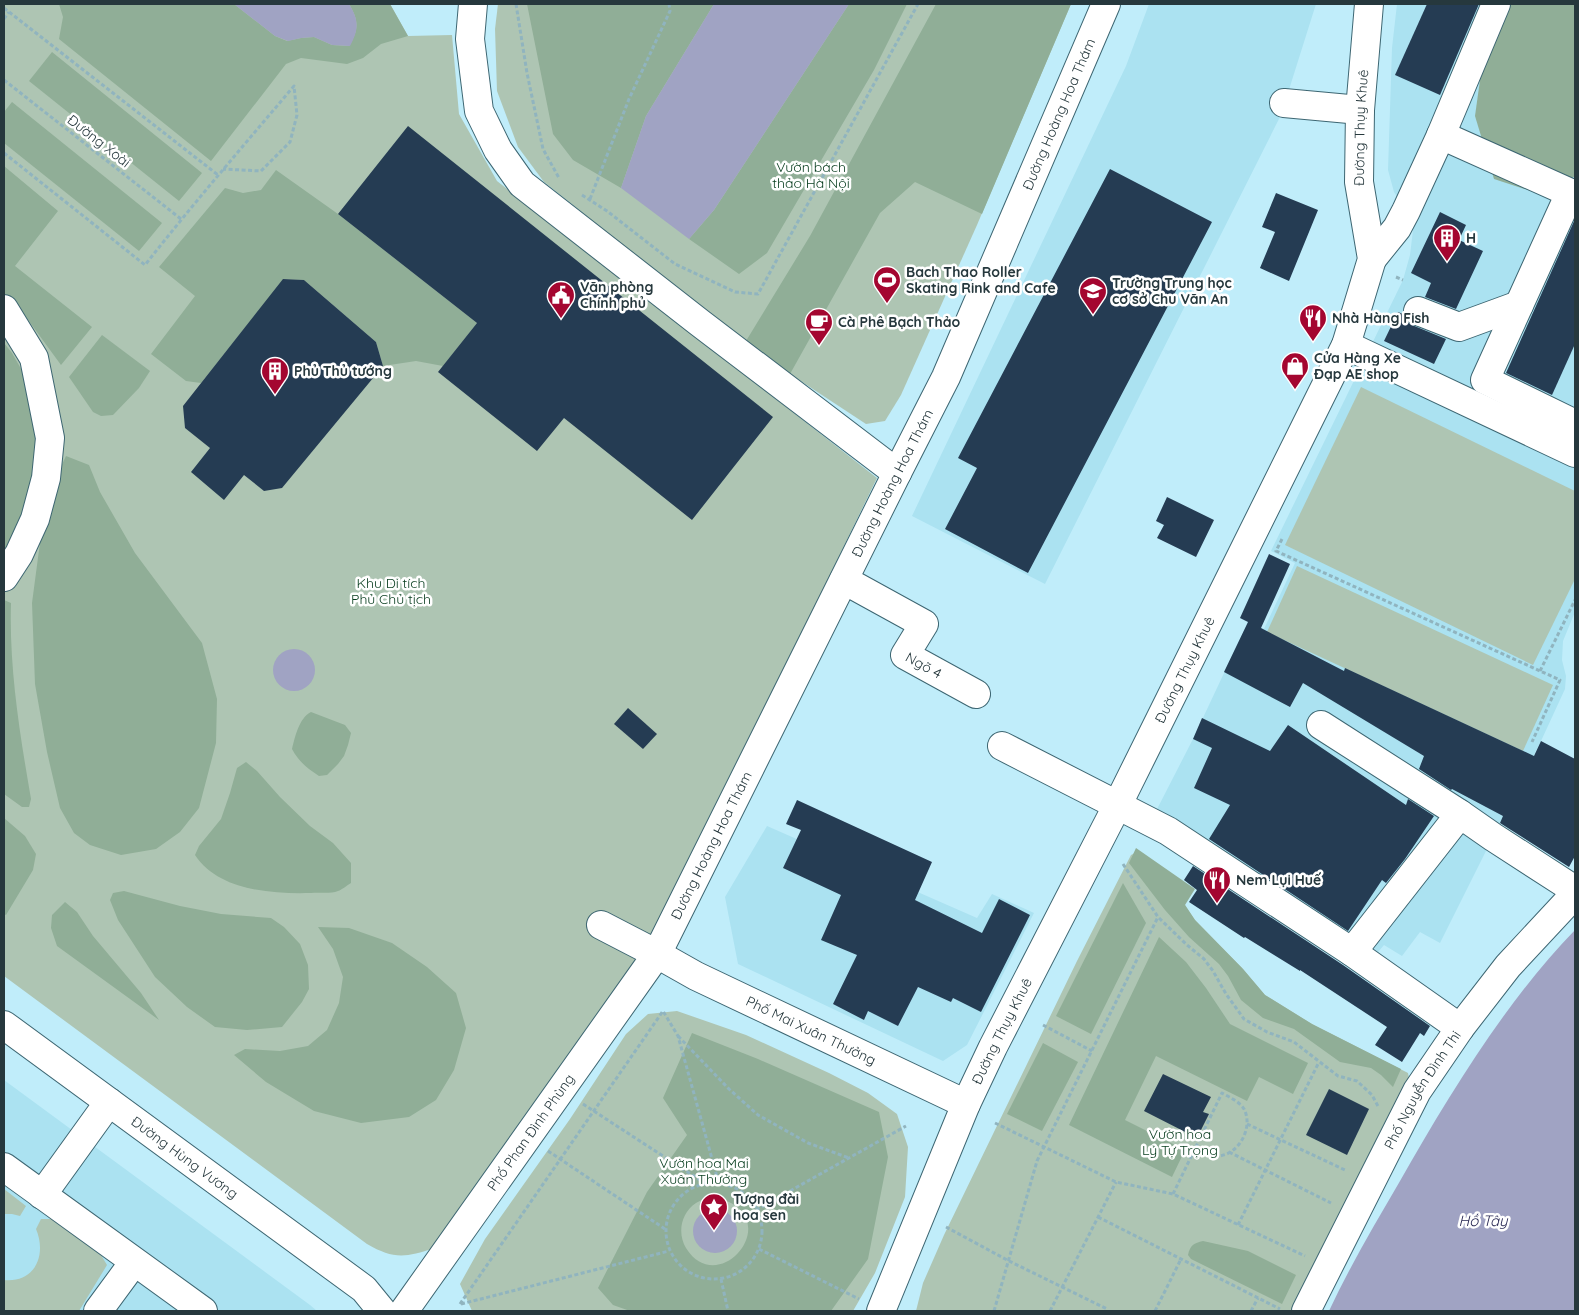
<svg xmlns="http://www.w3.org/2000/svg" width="1579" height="1315" viewBox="0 0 1579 1315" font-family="Quicksand,sans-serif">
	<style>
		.built { fill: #abe2f1 }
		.green { fill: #aec5b3 }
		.forest { fill: #90ae97; fill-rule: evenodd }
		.water { fill: #a0a3c3 }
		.building { fill: #253c53 }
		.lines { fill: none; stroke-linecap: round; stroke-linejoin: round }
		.minor-casing { stroke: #3d6672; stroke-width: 30 }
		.major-casing { stroke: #3d6672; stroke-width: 30 }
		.path { stroke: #90b4bf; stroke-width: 3; stroke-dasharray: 4 2.5; stroke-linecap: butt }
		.minor { stroke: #fff; stroke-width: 28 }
		.major { stroke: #fff; stroke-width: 28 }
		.labels { text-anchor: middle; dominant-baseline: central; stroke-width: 5; stroke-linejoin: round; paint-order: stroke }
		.street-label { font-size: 14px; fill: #26383d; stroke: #fff }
		.park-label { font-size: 14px; fill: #053b1c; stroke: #fff }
		.poi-label { font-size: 14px; font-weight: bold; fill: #26383d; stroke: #fff; text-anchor: start }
		.water-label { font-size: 15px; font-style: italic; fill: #292954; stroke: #fff }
	</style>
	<rect width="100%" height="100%" fill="#c0edfa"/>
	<g class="built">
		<polygon points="1149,4 1316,4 1281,115 1045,584 912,516 1126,66"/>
		<polygon points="1397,4 1575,4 1575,612 1563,641 1562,660 1566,676 1565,689 1541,741 1440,943 1420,932 1402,956 1384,945 1373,958 1154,815 1193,739 1248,622 1264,629 1295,563 1271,551 1403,280 1410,255 1413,230 1406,211 1394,192 1388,170 1392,48"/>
		<polygon points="767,826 977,918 992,894 1034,913 967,1045 943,1061 738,964 725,897"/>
		<polygon points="4,1080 310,1305 317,1311 4,1311"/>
	</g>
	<g class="green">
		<path d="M4 4H390L408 36 452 35 459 114 497 181 877 478 654 938 434 1248C405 1258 393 1259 367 1244L4 976Z"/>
		<polygon points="498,4 1071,4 977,225 901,395 885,421 866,424 790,374 693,301 544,182 518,147 497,91 495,29"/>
		<polygon points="1361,387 1575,491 1575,579 1533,665 1285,545"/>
		<polygon points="1297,566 1553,685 1523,751 1267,632"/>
		<polygon points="1135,853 1185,905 1195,920 1243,969 1265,995 1312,1024 1408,1073 1409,1078 1408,1086 1295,1311 916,1311 923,1283 944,1235 1077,961 1131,855"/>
		<polygon points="677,1011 746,1035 829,1073 868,1093 897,1114 908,1147 905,1197 875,1273 853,1311 472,1311 460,1284 485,1239 570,1119 626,1034 648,1014"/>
		<polygon points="4,1189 26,1206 20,1216 12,1214 4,1214"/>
		<path d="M41 1219H52L101 1255 107 1265 79 1311H4V1280C35 1283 47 1255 36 1229Z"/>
	</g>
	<g class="forest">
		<path d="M59 4H234L275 36 287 41 301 38 314 37 332 45 349 46C359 29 359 21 349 4H390L408 36 381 44 363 58 347 64 301 58 286 64 211 161 59 39 63 17Z"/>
		<polygon points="527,4 714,4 646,116 621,188 573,160 553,134"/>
		<polygon points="849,4 907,4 874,70 767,253 739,274 689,239 714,210"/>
		<polygon points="936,4 1071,4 982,214 915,182 880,213 790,374 746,341 810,236"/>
		<polygon points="1508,4 1575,4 1575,171 1574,177 1534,192 1494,179 1475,116 1485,44"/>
		<polygon points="52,52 202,173 179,201 29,81"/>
		<polygon points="12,102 162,223 139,251 4,143 4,112"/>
		<polygon points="4,166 58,211 15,266 92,327 61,365 23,313 4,296"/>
		<polygon points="276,170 338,214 477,323 443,366 416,361 383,366 376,342 304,280 284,279 201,383 186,381 151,354 195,296 159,267 225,188 243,193 261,190"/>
		<polygon points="102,335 150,371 139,388 113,415 101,416 93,412 69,377"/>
		<polygon points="4,343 12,353 28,381 40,460 34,503 4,560"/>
		<polygon points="66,456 89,465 100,492 135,553 202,643 217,699 216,743 199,808 180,832 156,849 121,855 90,845 74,833 60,808 47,752 35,684 32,603 41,535 57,475"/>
		<path d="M4 600 11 603C9 669 20 735 31 799L29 807H22L4 794Z"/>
		<path d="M311 712 345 725 351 733 348 745 344 756 338 764 327 775 319 776C307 768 299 762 292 749 295 737 299 718 311 712Z"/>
		<path d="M246 762 257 771 280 797 310 826 333 843 351 863V883C347 885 342 890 338 891 331 894 319 892 311 893 272 894 219 891 195 855L199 846 221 819 230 793 237 768Z"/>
		<polygon points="4,818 25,836 36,854 33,870 6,915 4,914"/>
		<polygon points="1136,848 1195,889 1185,905 1195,920 1243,969 1265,995 1312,1024 1401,1069 1393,1087 1381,1075 1371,1068 1340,1062 1294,1029 1263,1018 1241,1000 1228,976 1219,964 1189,937 1165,910 1129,863"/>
		<polygon points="1123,883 1146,923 1091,1034 1056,1016"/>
		<polygon points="124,891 180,906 221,914 271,918 284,927 300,944 308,965 309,989 302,1002 282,1027 247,1030 215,1027 187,1007 155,977 118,920 110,900 113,893"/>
		<polygon points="65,902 77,912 93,936 141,993 159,1020 57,946 51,928 52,915"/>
		<polygon points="318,927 349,928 392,943 427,967 456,993 466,1028 454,1070 436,1100 409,1117 361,1123 314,1111 266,1082 234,1055 245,1049 280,1051 308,1046 327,1030 339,1003 343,977 333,949"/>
		<polygon points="1159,937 1186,962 1206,988 1230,1024 1308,1063 1293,1094 1259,1077 1247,1101 1156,1056 1125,1120 1185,1150 1172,1177 1069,1125"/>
		<path d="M692 1033 758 1059 879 1112 888 1157 868 1259 831 1311H630L613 1305 598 1288 647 1192 687 1135 663 1098ZM718 1198C788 1217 719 1301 686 1248 677 1233 681 1213 696 1203 702 1199 710 1198 718 1198Z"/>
		<polygon points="1043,1043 1078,1062 1042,1131 1007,1114"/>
		<path d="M1203 1241 1248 1251 1296 1275 1282 1304 1191 1259 1188 1255C1190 1245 1194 1243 1203 1241Z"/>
	</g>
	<g class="water">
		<path d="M234 4H349C359 20 359 29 350 46L332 45 314 37 301 38 288 41 275 36Z"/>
		<polygon points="714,4 849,4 714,210 689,239 621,188 646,116"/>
		<circle cx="294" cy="670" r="21"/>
		<path d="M1575 930V1311H1329C1350 1266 1375 1224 1400 1181 1449 1095 1506 1001 1575 930Z"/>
		<circle cx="715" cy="1231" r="22"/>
	</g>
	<g class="building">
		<polygon points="1427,4 1479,4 1440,95 1395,75"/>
		<polygon points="408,126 773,417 692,520 564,418 537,451 438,372 477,323 338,214"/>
		<polygon points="1110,169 1212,222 1028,573 945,529 977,468 958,458"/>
		<polygon points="1276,193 1318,210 1289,281 1260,268 1275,232 1262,227"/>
		<polygon points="1440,212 1466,225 1459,240 1483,251 1456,309 1425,297 1431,283 1411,273"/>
		<polygon points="1575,219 1575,344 1552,395 1506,373"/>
		<polygon points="283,279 304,280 376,342 383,366 282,488 264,491 244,475 224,500 191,472 210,448 185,428 183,406"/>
		<polygon points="1398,312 1403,314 1406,321 1412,325 1446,339 1434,364 1384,341"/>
		<polygon points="1167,497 1214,520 1196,557 1157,538 1164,525 1156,521"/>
		<polygon points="1269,554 1290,564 1261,628 1344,671 1345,668 1534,756 1541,741 1575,759 1575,856 1569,867 1500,823 1503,816 1452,789 1451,790 1419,769 1424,756 1303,683 1290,707 1224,672 1248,622 1240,618"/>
		<polygon points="628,708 657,734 643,749 614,724"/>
		<polygon points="1202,718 1270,751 1288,725 1406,805 1408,799 1434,816 1405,859 1386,883 1382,880 1348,931 1209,839 1230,805 1194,788 1212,748 1193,739"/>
		<polygon points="797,800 932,862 915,900 982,933 999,899 1030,915 981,1012 953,998 951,1002 918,987 898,1026 868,1011 864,1020 833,1004 857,955 821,940 841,895 783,868 801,830 786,824"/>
		<polygon points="1193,866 1343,965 1430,1026 1424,1036 1420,1033 1402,1062 1375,1045 1387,1027 1300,970 1300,971 1245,937 1244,938 1189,902 1197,890 1184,880"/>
		<polygon points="1163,1074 1211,1097 1203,1112 1209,1114 1197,1138 1144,1111"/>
		<polygon points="1329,1089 1369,1109 1347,1155 1306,1135"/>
	</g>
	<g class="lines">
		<g class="minor-casing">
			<g id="minor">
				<polyline points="473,4 470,39 479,111 498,150 522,184 700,323 897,473"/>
				<polyline points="1284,103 1360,110"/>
				<polyline points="1441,135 1575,195"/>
				<polyline points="1570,193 1485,380 1575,424"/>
				<polyline points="1372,259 1397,228 1406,211 1441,135 1496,4"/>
				<polyline points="4,309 34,358 50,438 46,478 35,519 19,554 4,577"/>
				<polyline points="1418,311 1459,327 1519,305"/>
				<polyline points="1346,345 1575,453"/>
				<path id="s1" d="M844 580 924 624 905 655 976 694"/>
				<polyline points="1321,725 1460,814 1493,837 1575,890"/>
				<polyline points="1002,746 1168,831 1352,952 1460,1028"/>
				<polyline points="601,925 657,954"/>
				<polyline points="1352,952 1460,814"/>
				<polyline points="4,1167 203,1311"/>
				<polyline points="42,1195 109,1102"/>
				<polyline points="98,1311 134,1262"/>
				<path id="s2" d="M1306 1311 1417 1091 1460 1028 1508 966 1575 894"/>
			</g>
		</g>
		<g class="major-casing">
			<g id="major">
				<path id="s3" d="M657 954 696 976 966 1104"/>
				<path id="s4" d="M4 1025 364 1289 382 1311"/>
				<path id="s5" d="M404 1311 657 954 897 473 946 377 1106 4"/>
				<path id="s6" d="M881 1311 966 1104 993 1047 1117 806 1346 345 1372 259 1359 182 1360 110 1369 4"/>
			</g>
		</g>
		<g class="path">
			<polyline points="516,4 527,73 543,149 559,178"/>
			<polyline points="4,8 218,175"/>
			<polyline points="4,19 9,12"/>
			<polyline points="4,80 181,219"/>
			<path d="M4 153 145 265C193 204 244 145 294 86L297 115 290 142 261 171 223 169"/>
			<polyline points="582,195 607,211 675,264 735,292 758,294 918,4"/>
			<polyline points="590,199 629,99 670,11 669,4"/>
			<polyline points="1396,277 1403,280"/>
			<polyline points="1282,539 1276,551 1560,680 1532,742"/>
			<polyline points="1540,671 1575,600"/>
			<polyline points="1123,864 1158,917 1187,945 1204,959 1213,971 1226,994 1244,1019 1267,1032 1294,1042 1338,1076 1357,1081 1372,1095 1379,1108"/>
			<polyline points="1043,1025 1092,1051"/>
			<polyline points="678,1036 729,1089 758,1115 808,1143 849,1158"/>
			<polyline points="583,1104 706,1184"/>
			<polyline points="995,1123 1116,1182 1173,1194 1305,1256"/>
			<polyline points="1247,1124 1347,1171"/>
			<polyline points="548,1151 665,1229"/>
			<polyline points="1229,1152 1331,1203"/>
			<circle cx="714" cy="1231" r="48"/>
			<path d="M1173 1194 1222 1093C1229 1097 1240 1102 1244 1109 1254 1128 1238 1156 1217 1156 1210 1156 1201 1152 1194 1149"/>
			<polyline points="756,1210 906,1126"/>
			<polyline points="1098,1217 1280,1309"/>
			<polyline points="1238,1225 1319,1062"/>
			<polyline points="946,1227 1009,1261 1107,1309"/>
			<polyline points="759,1249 859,1299"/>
			<polyline points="721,1279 728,1311"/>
			<polyline points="460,1304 663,1011 678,1036 719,1184"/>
			<polyline points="461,1304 669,1251"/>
			<polyline points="994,1311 1037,1161 1158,917"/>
			<polyline points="1050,1311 1116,1182"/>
			<polyline points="1155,1311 1181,1259"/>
			<polyline points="1251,1311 1258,1298"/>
		</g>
		<use href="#minor" class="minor"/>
		<use href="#major" class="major"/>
	</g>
	<defs>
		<g id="building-pin" transform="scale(1.4375)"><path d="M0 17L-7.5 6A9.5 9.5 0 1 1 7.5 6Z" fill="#a40630" stroke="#fff"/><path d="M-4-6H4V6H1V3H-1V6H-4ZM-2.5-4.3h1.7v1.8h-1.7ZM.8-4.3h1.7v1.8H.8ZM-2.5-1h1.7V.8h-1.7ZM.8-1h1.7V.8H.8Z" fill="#fff"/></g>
		<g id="stadium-pin" transform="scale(1.4375)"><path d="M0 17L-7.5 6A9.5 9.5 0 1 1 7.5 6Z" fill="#a40630" stroke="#fff"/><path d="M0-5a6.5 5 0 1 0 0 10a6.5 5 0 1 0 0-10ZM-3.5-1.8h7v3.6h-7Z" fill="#fff"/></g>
		<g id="school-pin" transform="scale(1.4375)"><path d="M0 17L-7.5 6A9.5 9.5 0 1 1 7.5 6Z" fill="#a40630" stroke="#fff"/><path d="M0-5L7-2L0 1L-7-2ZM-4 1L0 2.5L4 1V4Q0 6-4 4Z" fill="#fff"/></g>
		<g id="civic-pin" transform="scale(1.4375)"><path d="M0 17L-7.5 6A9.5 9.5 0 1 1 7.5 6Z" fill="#a40630" stroke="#fff"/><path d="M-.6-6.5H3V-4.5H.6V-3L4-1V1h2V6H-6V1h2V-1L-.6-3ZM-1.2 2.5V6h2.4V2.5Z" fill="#fff"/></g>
		<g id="restaurant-pin" transform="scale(1.4375)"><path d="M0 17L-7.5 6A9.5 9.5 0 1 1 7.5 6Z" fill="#a40630" stroke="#fff"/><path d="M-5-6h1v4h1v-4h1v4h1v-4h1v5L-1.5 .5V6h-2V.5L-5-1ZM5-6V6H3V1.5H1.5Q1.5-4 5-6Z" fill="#fff"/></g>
		<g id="cafe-pin" transform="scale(1.4375)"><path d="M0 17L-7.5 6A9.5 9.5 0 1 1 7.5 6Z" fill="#a40630" stroke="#fff"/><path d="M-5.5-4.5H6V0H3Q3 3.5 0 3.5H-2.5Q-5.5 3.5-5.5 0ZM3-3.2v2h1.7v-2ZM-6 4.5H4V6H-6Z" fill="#fff"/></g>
		<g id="shop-pin" transform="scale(1.4375)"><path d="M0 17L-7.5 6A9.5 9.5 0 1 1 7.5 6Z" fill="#a40630" stroke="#fff"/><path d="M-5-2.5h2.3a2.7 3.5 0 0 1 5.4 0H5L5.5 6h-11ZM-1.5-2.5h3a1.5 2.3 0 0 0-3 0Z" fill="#fff"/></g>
		<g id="sight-pin" transform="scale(1.4375)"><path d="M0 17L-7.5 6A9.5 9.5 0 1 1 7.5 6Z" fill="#a40630" stroke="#fff"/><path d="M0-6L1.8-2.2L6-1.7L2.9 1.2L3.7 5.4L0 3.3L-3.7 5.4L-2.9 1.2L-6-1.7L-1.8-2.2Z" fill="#fff"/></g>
	</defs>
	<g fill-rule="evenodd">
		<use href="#building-pin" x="1447" y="238"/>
		<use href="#stadium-pin" x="887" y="280"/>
		<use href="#school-pin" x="1093" y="291"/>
		<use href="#civic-pin" x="561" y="295"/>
		<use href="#restaurant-pin" x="1313" y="318"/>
		<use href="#cafe-pin" x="819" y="322"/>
		<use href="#shop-pin" x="1295" y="366"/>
		<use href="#building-pin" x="275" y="371"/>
		<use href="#restaurant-pin" x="1217" y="880"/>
		<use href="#sight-pin" x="714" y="1207"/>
	</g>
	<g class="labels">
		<g class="street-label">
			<text stroke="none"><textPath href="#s5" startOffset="1369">Đường Hoàng Hoa Thám</textPath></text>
			<text stroke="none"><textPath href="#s6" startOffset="1295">Đường Thụy Khuê</textPath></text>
			<text transform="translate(99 141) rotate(38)">Đường Xoài</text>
			<text stroke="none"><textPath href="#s5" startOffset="964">Đường Hoàng Hoa Thám</textPath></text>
			<text stroke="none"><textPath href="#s1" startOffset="149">Ngõ 4</textPath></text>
			<text stroke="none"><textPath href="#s6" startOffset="710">Đường Thụy Khuê</textPath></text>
			<text stroke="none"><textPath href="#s5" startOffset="559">Đường Hoàng Hoa Thám</textPath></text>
			<text stroke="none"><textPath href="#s3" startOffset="172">Phố Mai Xuân Thưởng</textPath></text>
			<text stroke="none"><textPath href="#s6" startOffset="305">Đường Thụy Khuê</textPath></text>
			<text stroke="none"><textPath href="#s2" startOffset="250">Phố Nguyễn Đình Thi</textPath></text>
			<text stroke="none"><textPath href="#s5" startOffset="219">Phố Phan Đình Phùng</textPath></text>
			<text stroke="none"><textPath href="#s4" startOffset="224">Đường Hùng Vương</textPath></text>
		</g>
		<g class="park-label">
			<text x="811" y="167">Vườn bách<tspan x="811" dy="16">thảo Hà Nội</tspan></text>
			<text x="391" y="583">Khu Di tích<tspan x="391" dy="16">Phủ Chủ tịch</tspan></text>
			<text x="1180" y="1134">Vườn hoa<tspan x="1180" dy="16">Lý Tự Trọng</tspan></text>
			<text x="704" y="1163">Vườn hoa Mai<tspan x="704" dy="16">Xuân Thưởng</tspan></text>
		</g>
		<g class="poi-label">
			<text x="1466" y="238">H</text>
			<text x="906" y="272">Bach Thao Roller<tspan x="906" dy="16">Skating Rink and Cafe</tspan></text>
			<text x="1112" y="283">Trường Trung học<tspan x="1112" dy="16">cơ sở Chu Văn An</tspan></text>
			<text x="580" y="287">Văn phòng<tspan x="580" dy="16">Chính phủ</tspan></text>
			<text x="1332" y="318">Nhà Hàng Fish</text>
			<text x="838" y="322">Cà Phê Bạch Thảo</text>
			<text x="1314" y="358">Cửa Hàng Xe<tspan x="1314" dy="16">Đạp AE shop</tspan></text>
			<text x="294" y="371">Phủ Thủ tướng</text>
			<text x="1236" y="880">Nem Lụi Huế</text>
			<text x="733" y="1199">Tượng đài<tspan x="733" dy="16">hoa sen</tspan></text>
		</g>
		<g class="water-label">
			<text x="1483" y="1220">Hồ Tây</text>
		</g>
	</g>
	<rect width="1579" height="1315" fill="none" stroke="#26383d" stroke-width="10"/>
</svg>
